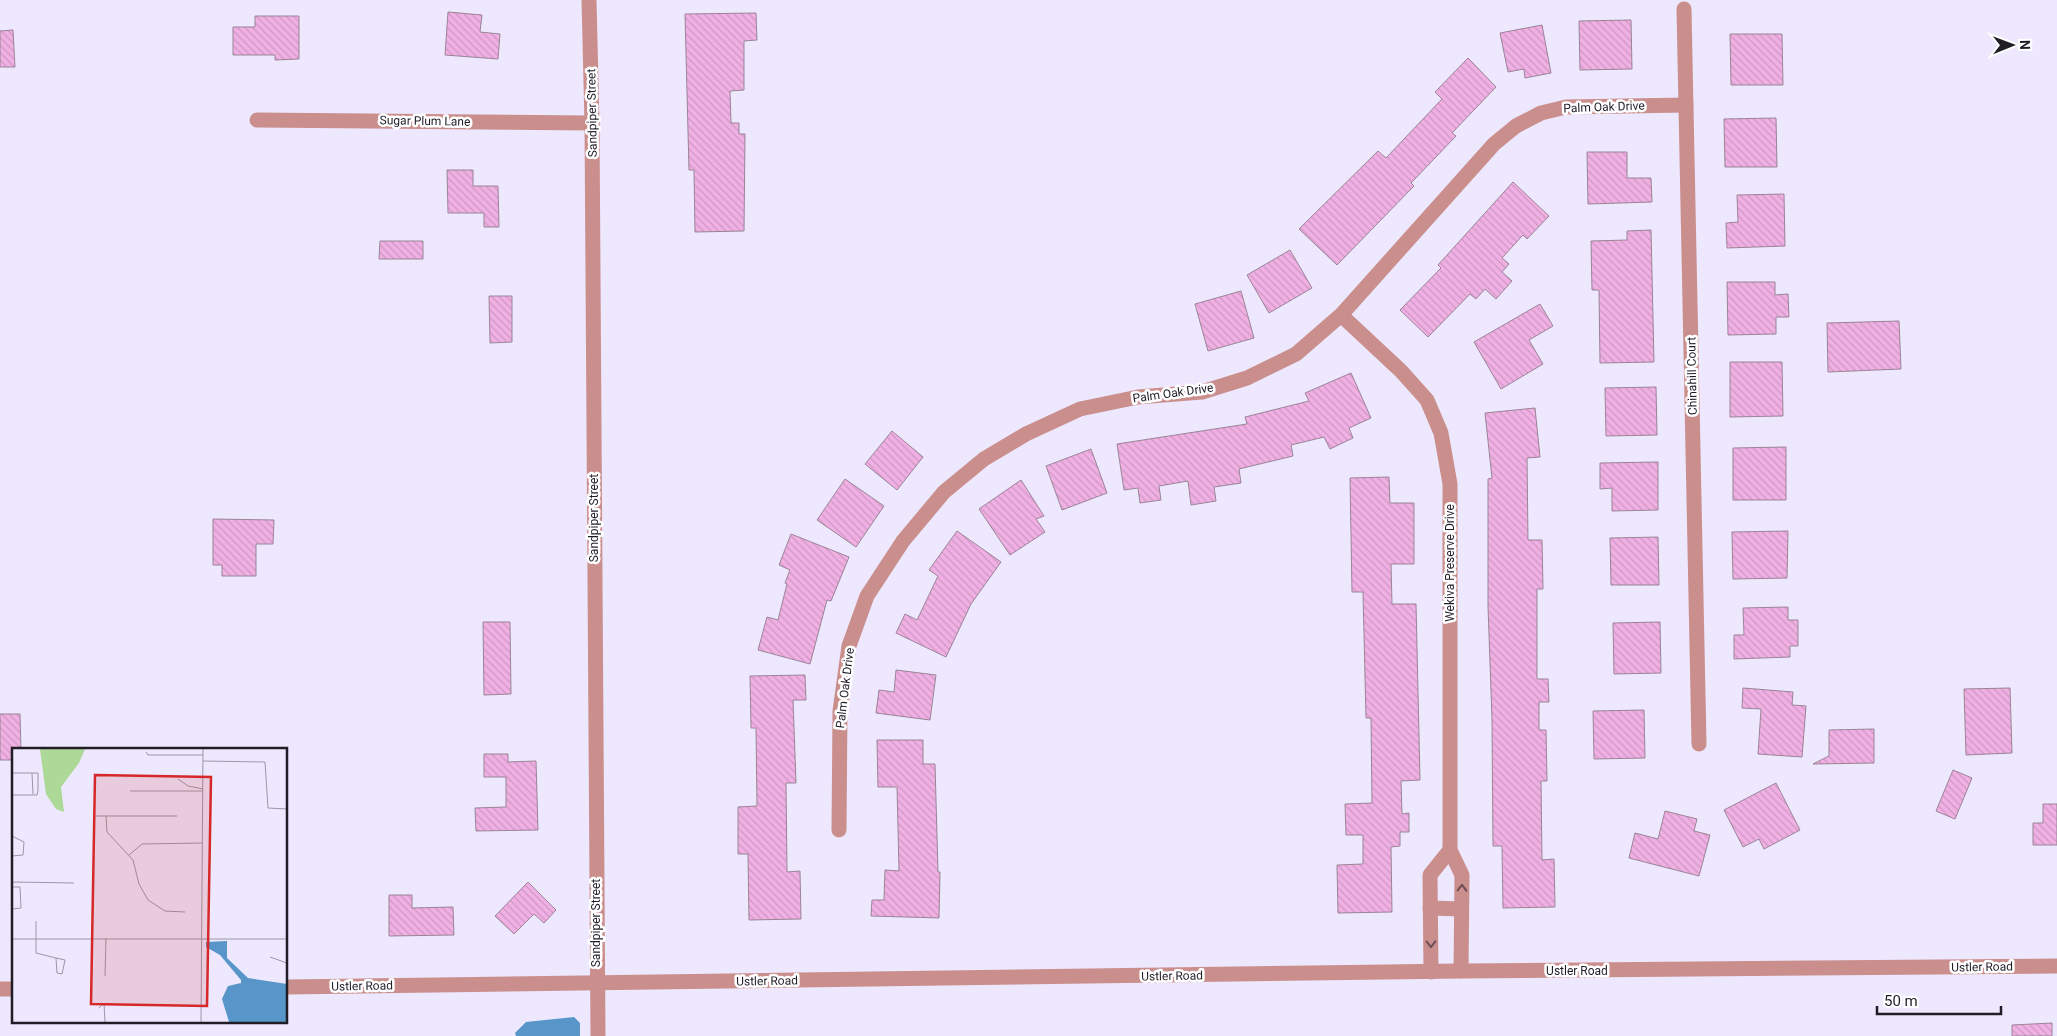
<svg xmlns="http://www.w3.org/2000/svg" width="2057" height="1036" viewBox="0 0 2057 1036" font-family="Roboto,sans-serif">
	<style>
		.water { fill: #5895c8 }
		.building { fill: url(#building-back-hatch); stroke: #9b8496 }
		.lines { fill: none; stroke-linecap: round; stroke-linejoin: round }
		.minor { stroke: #ca8f8d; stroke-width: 15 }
		.oneway { stroke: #6c5055 }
		.labels { text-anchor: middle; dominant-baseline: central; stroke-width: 5; stroke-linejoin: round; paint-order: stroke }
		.street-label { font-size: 12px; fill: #201d27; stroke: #fff }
		.inset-road { fill: none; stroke: #9b97a8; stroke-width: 1 }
		.view { fill: #d62828; fill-opacity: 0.15; stroke: #d62828; stroke-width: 2.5 }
		.inset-edge { fill: none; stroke: #201d27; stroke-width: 2.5 }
	</style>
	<defs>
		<pattern id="building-back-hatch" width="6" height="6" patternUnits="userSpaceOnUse" patternTransform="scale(1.25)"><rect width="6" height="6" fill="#f0b0e4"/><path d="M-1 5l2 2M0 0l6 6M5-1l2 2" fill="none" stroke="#ce97c4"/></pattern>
	</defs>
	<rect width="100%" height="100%" fill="#ede8fe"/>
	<polygon class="water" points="574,1017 580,1023 580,1036 516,1036 515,1033 526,1022"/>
	<g class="building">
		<polygon points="448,12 482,15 480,32 500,34 498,59 445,55"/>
		<polygon points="756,13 757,40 744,41 744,90 730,91 731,123 739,123 739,134 745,134 744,231 695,232 694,170 689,170 685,14"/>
		<polygon points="255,16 299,16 299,59 275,60 275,55 233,55 233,27 255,27"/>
		<polygon points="1631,20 1632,69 1580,70 1579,21"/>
		<polygon points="1542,25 1551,73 1525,78 1524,69 1508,72 1500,33"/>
		<polygon points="13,30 15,67 0,67 0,31"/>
		<polygon points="1730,34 1782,34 1783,85 1731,85"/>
		<polygon points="1468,58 1496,87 1452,133 1456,136 1411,183 1414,186 1337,265 1299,229 1378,151 1386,158 1442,99 1435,92"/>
		<polygon points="1776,118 1777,167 1725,167 1724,119"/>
		<polygon points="1587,152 1627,152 1627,178 1651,178 1652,202 1588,204"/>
		<polygon points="447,170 473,170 473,186 498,186 499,227 484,227 484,213 448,213"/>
		<polygon points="1513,182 1549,216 1527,239 1523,235 1502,258 1509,264 1502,272 1512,281 1496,299 1485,289 1476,299 1470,294 1428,337 1400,310 1441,268 1438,265"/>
		<polygon points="1784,194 1785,246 1727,248 1726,223 1738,222 1737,195"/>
		<polygon points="1651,230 1654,362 1600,363 1599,290 1592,290 1591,241 1627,240 1627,231"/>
		<polygon points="380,241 423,241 423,259 379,259"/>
		<polygon points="1290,250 1312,288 1269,313 1247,275"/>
		<polygon points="1727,282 1775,282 1775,295 1788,294 1789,317 1776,317 1776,334 1728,335"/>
		<polygon points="1241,291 1254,338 1208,351 1195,304"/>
		<polygon points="489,296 512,296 512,342 490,343"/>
		<polygon points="1540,304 1553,326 1529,340 1543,364 1501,389 1474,342"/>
		<polygon points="1899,321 1901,369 1828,372 1827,323"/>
		<polygon points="1730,362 1782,362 1783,416 1730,417"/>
		<polygon points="1351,373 1371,418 1349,428 1353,438 1330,449 1324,437 1291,445 1293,456 1239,469 1241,483 1214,487 1216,501 1191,505 1188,481 1159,486 1161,500 1140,503 1138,488 1124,490 1117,444 1247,424 1245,417 1309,401 1305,393"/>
		<polygon points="1656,387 1657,435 1606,436 1605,388"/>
		<polygon points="1535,408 1540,457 1527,458 1528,540 1542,540 1543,589 1537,589 1537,679 1548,679 1549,702 1539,702 1539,730 1546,730 1547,781 1541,781 1542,860 1554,859 1555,907 1503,908 1502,846 1493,846 1492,719 1488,606 1488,479 1492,478 1485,413"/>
		<polygon points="892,431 923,457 897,490 865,464"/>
		<polygon points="1786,447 1786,500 1733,500 1733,448"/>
		<polygon points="1091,449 1107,493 1062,510 1046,466"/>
		<polygon points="1658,462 1658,510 1612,511 1612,488 1600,489 1600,463"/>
		<polygon points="1389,477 1390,503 1414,503 1414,564 1391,564 1392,604 1416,604 1420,780 1401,781 1402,814 1409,813 1409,832 1400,832 1400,846 1391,847 1392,912 1338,913 1337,865 1363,864 1363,835 1346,835 1345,804 1372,803 1371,718 1366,718 1363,592 1352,592 1350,478"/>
		<polygon points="845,479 884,506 856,547 817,520"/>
		<polygon points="1021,480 1044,516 1036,519 1045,532 1010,555 979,509"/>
		<polygon points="213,519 274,520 273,544 256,544 256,576 222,576 222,565 213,565"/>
		<polygon points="957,531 1001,562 971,604 946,657 896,633 905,614 917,620 938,576 929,570"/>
		<polygon points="1788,531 1787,578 1733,579 1732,532"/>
		<polygon points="791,534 849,557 831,601 827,600 810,664 758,650 767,617 778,620 787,584 785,583 790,570 779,565"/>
		<polygon points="1658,537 1659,585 1611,585 1610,538"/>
		<polygon points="1788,607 1788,620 1798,620 1798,646 1790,646 1790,657 1734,659 1734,635 1744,635 1743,608"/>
		<polygon points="483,622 510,622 511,694 484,695"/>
		<polygon points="1660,622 1661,673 1614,674 1613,623"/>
		<polygon points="896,670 936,675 930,720 876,713 879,690 894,692"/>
		<polygon points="805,675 806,700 793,700 796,783 786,783 787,872 800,871 801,919 749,920 748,854 738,854 738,807 757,806 756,728 751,728 750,676"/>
		<polygon points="1743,688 1793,692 1792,705 1806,706 1802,757 1758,754 1761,709 1742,708"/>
		<polygon points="2010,688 2012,753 1966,755 1964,689"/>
		<polygon points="1644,710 1645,758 1594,759 1593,711"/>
		<polygon points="0,714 20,714 21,750 14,750 14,760 0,760"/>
		<polygon points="1874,729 1874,763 1813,764 1829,756 1829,730"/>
		<polygon points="877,740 923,740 923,764 935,764 938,872 940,872 939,918 871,916 872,900 884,900 885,870 899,871 897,787 878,787"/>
		<polygon points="484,754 508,754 508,762 536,761 538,830 476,831 475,808 506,807 506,777 484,777"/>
		<polygon points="1953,770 1972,778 1955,819 1936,811"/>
		<polygon points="1776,783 1800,830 1764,849 1759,839 1743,847 1724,810"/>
		<polygon points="2043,804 2057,804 2057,845 2033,845 2033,823 2043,823"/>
		<polygon points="1665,811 1697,819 1694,831 1710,835 1699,876 1629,858 1635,833 1658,839"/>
		<polygon points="528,882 556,910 544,923 534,914 514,934 495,916"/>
		<polygon points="389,895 412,895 412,908 453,907 454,935 389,936"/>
		<polygon points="2052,1023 2052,1036 2012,1036 2012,1025"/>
	</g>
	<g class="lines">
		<g class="minor">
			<polyline points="589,0 592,123 598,1036"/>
			<polyline points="1684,9 1699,744"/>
			<polyline points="257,120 592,123"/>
			<polyline points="1341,315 1401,371 1427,400 1441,433 1450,484 1450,850 1462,875 1461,971"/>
			<polyline points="839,830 840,711 849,646 867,596 903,541 944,492 984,459 1026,434 1080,409 1138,397 1202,392 1247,378 1296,354 1341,315 1494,144 1516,126 1541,113 1566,107 1686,105"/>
			<polyline points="1430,908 1461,909"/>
			<polyline points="1431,972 1430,875 1450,850"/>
			<polyline points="286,987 1461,971 2057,966"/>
			<polyline points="0,989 14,989"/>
		</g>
	</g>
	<defs><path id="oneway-chevron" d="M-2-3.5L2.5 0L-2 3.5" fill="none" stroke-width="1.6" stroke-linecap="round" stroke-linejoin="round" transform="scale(1.25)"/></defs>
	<g class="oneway">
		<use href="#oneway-chevron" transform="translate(1462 888) rotate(-89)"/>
		<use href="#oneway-chevron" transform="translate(1431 944) rotate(89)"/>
	</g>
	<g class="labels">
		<g class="street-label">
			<text transform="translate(1604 107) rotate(-2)">Palm Oak Drive</text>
			<text transform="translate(592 113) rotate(-91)">Sandpiper Street</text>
			<text transform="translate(425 121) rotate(1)">Sugar Plum Lane</text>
			<text transform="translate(1692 376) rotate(-91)">Chinahill Court</text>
			<text transform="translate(1173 393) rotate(-8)">Palm Oak Drive</text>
			<text transform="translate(594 518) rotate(-90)">Sandpiper Street</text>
			<text transform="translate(1450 563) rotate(-90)">Wekiva Preserve Drive</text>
			<text transform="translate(845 688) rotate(-83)">Palm Oak Drive</text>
			<text transform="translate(596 923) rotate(-90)">Sandpiper Street</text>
			<text transform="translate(1982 967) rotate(-1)">Ustler Road</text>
			<text x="1577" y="971">Ustler Road</text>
			<text transform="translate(1172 976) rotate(-1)">Ustler Road</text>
			<text transform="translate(767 981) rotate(-1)">Ustler Road</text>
			<text transform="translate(362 986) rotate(-1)">Ustler Road</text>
		</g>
	</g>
	<g transform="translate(12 748)">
		<rect width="275" height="275" fill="#ede8fe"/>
		<path d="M28 1H73L67 15 49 39 52 64 44 61 34 46Z" fill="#acd898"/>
		<path d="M215 193V210L236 230 275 236V274H217L210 251 216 238 229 235V232L208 207 194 199V194Z" fill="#5895c8"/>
		<path class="inset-road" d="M134 4 136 7H191M191 13 253 14 256 60 275 61M0 25H26V42L25 47H0M20 25 21 46M166 31 176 38 191 41M118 43H191M83 68H165M94 68 95 84 121 112 127 136 136 152 153 163 173 164M0 88 12 94 11 107 0 108M117 107 130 96 190 95M0 134 62 135M0 139H8L9 160 0 161M24 173V205L44 210 45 225 50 226 53 212 44 210M0 191H275M258 209 275 215M93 228 94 190M87 260 92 255 93 274M189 274 191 1"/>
		<path class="view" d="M83 27 199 29 195 258 79 256Z"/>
		<rect width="275" height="275" class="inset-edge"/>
	</g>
	<g transform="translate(2012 45) rotate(89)" stroke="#ffffff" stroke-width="4" paint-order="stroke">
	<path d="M0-4L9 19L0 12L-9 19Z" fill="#201d27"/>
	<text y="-8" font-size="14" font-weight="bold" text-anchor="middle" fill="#201d27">N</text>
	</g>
	<path d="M1877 1006v8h124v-8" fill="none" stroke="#201d27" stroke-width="2.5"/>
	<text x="1884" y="1006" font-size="15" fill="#201d27" stroke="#ffffff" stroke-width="4" paint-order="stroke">50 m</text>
</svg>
